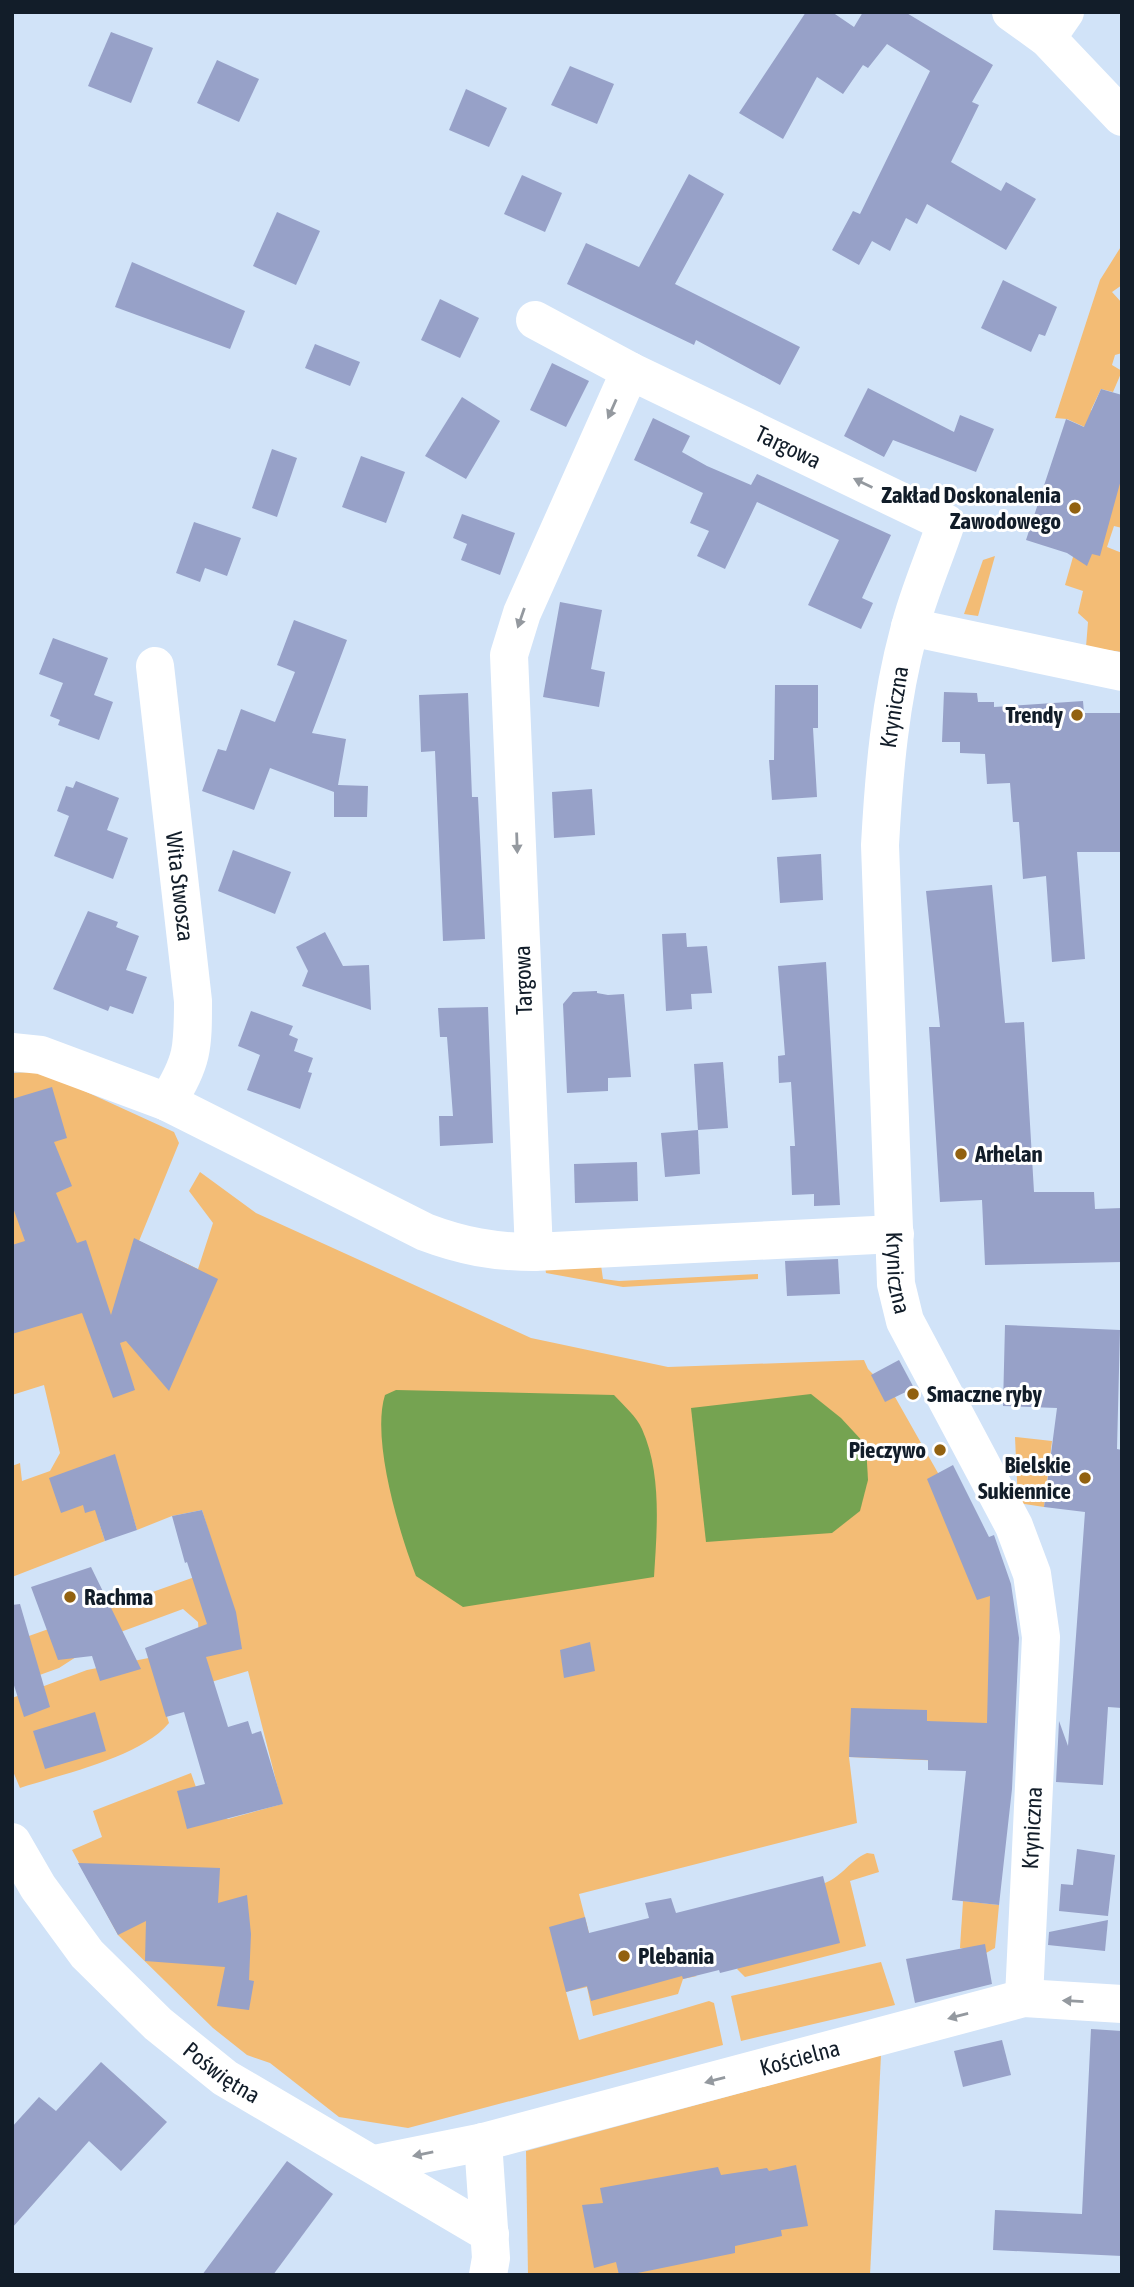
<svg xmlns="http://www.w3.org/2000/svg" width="1134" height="2287" viewBox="0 0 1134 2287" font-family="'Asap Condensed',sans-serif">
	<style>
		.green { fill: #f3bc75 }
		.water { fill: #75a351 }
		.building { fill: #97a1c8 }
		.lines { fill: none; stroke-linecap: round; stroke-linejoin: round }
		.minor { stroke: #fff; stroke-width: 38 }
		.tertiary { stroke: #fff; stroke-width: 38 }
		.oneway { fill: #94999f }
		.poi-dot { fill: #926110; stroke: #fff; stroke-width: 2.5 }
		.labels { text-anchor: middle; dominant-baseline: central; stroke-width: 6; stroke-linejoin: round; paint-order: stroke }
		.street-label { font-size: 23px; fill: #121d29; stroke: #fff }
		.poi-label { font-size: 23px; font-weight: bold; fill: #121d29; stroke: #fff; text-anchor: end }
	</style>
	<rect width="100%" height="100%" fill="#d1e3f8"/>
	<g class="green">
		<polygon points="1122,245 1122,285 1112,292 1122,303 1122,353 1115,355 1112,365 1122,371 1113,392 1101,389 1091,410 1122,426 1122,444 1067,419 1055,418 1100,280"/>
		<polygon points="1122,476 1122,528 1114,526 1107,547 1122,553 1122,652 1086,647 1088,622 1078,613 1083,591 1065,585 1073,557"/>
		<polygon points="995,556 978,616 964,614 983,560"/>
		<path d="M32 1072 56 1078 174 1132 179 1143 139 1241 198 1269 213 1223 189 1191 200 1172 256 1213 531 1338 668 1367 864 1360 868 1369 895 1397 938 1473 991 1595 995 1763 849 1757 857 1823 579 1894 589 1933 697 1976 683 1979 678 1994 593 2016 587 1987 566 1992 579 2040 709 2001 714 2003 723 2045 408 2128 339 2117 270 2063 247 2055 213 2028 118 1935 72 1850 102 1837 93 1811 191 1773 203 1807 228 1819 282 1804 248 1671 161 1697 169 1723C141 1757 62 1774 20 1788L12 1769V1698L87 1670 200 1648 198 1622 183 1609 107 1637 59 1668 12 1685V1642L220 1568 202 1510 172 1516 137 1530 131 1511 99 1522 105 1541 12 1577V1466L20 1463 22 1481 50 1471 60 1453 44 1385 12 1395V1073Z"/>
		<polygon points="600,1258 603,1279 619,1281 758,1274 758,1279 623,1287 546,1273 544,1260"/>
		<polygon points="1015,1437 1052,1441 1044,1507 1018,1503"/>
		<path d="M867 1853 874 1854 879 1872 850 1881 866 1946 745 1977 737 1969 825 1883C843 1876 850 1860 867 1853Z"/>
		<polygon points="963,1901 999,1905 995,1948 986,1953 960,1948"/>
		<polygon points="881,1962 895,2005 741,2041 731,1996"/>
		<polygon points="881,2055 870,2275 528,2275 526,2151"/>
	</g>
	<g class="water">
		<path d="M396 1390 614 1395C623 1405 637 1417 642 1429 662 1474 657 1529 654 1577L463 1607 416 1576C399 1532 371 1439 385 1395Z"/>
		<polygon points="811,1394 841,1418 866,1445 868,1480 860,1511 832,1533 706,1542 691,1408"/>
	</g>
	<g class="building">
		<polygon points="806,12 832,12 854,27 863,12 905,12 993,65 972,102 979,105 951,162 1001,191 1006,182 1036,199 1006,250 927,204 917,224 906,218 890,251 872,241 859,265 832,250 853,211 860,214 930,71 887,44 868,68 863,65 843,94 817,77 783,139 739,113"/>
		<polygon points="111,32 153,48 131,103 88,86"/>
		<polygon points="217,60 259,79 239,122 197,103"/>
		<polygon points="570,66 614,84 597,124 551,105"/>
		<polygon points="466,89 507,108 489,147 449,130"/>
		<polygon points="689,174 724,194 675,284 800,347 780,385 696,340 694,345 567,284 586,243 639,267"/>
		<polygon points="522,175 562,193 545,232 504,214"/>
		<polygon points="277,212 320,231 296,285 253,266"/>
		<polygon points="132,262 245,311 230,349 115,307"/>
		<polygon points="1003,280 1057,307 1045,336 1039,334 1031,352 981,328"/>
		<polygon points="440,299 479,318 460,358 421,340"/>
		<polygon points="315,344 360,362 350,386 305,368"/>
		<polygon points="552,363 589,381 566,427 530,410"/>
		<polygon points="868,388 954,432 960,415 994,429 976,472 893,440 884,457 844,436"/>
		<polygon points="1101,389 1122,395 1122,476 1100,556 1092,554 1087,566 1067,553 1026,540 1066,419 1084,427"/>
		<polygon points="462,397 500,421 466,479 425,456"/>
		<polygon points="653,418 690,436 682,452 707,466 751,485 757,474 891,535 862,598 873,603 861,629 808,605 839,540 757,502 725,569 697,556 709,531 690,523 703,493 634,460"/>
		<polygon points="272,449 297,458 277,517 252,508"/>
		<polygon points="361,456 405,472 386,523 342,507"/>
		<polygon points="462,514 515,533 500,575 461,560 467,544 453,538"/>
		<polygon points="194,522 241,538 227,576 205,568 200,582 176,573"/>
		<polygon points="560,602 602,610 591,669 605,672 599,707 543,697"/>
		<polygon points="294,620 347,640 312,733 346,739 338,785 368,786 367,817 334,817 334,792 270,768 254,810 202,791 218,749 226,751 241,709 275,722 295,672 277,665"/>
		<polygon points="53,638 108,658 94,695 113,702 99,740 58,725 60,720 50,716 63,683 39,674"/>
		<polygon points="775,685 818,685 818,728 813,728 817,797 772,800 769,760 774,760"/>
		<polygon points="944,692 977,693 978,702 994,702 994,707 1083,701 1084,713 1122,713 1122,852 1077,852 1085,959 1052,962 1046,876 1023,879 1019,822 1013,822 1010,783 987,784 985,754 960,753 960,742 942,742"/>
		<polygon points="468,693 472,797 478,797 485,939 443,941 435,751 421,752 419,695"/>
		<polygon points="76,781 119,798 107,830 128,838 113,879 54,856 69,816 57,811 66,786 73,788"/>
		<polygon points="592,789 595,835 554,838 552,792"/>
		<polygon points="233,850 291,872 275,914 218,891"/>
		<polygon points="821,854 823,900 780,903 777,857"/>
		<polygon points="992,885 1005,1023 1024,1022 1034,1192 1094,1192 1095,1209 1122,1208 1122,1262 985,1265 982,1200 940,1202 929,1027 940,1027 926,891"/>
		<polygon points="88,911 118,922 116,927 139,936 126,970 147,977 133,1014 110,1006 108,1011 53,989"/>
		<polygon points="325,932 343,966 369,965 371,1010 302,986 308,971 296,947"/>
		<polygon points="686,933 687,947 707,946 712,993 691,994 692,1009 666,1011 662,934"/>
		<polygon points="826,962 840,1205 814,1206 814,1194 792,1195 790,1146 795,1146 791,1082 779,1083 778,1056 785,1055 778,966"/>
		<polygon points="597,991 597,993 608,995 624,994 631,1077 608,1078 608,1091 567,1093 563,1004 573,992"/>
		<polygon points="488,1007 493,1143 440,1146 439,1116 453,1116 447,1037 440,1037 438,1008"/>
		<polygon points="251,1011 293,1026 289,1035 298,1039 294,1051 313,1058 308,1072 312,1073 300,1109 247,1090 260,1055 238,1046"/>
		<polygon points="723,1062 728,1128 698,1130 694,1064"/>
		<polygon points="52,1087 67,1138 54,1142 72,1186 56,1193 77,1243 86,1240 111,1315 134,1238 218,1279 169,1391 126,1341 120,1343 135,1390 113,1398 82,1313 12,1334 12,1245 25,1241 12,1205 12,1099"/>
		<polygon points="698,1130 700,1174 665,1177 661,1133"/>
		<polygon points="637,1162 638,1201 575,1203 574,1164"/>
		<polygon points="838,1259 840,1294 787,1296 785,1261"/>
		<polygon points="1005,1325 1120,1330 1117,1449 1122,1450 1122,1708 1108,1707 1103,1785 1056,1782 1059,1721 1068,1746 1085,1512 1044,1507 1057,1408 1003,1406"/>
		<polygon points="899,1360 914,1388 885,1402 871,1375"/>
		<polygon points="115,1454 137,1530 105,1541 95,1510 85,1513 83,1505 61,1513 49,1478"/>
		<polygon points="953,1465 989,1537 994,1535 1011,1584 1019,1638 1012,1789 999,1905 952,1900 966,1771 928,1770 928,1760 849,1757 851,1708 927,1710 927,1721 987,1723 990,1596 977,1600 927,1479"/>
		<polygon points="202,1510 236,1612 242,1649 206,1657 228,1727 248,1721 252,1734 261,1731 283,1804 187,1829 177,1791 205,1784 184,1712 166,1717 145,1648 207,1624 187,1562 185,1563 172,1516"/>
		<polygon points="91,1567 141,1669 100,1681 92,1656 58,1660 31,1587"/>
		<polygon points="20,1604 50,1707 24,1717 12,1679 12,1605"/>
		<polygon points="590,1642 595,1671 564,1678 560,1650"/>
		<polygon points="95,1712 106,1751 45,1769 33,1731"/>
		<polygon points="1077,1849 1115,1855 1108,1916 1059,1911 1061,1884 1073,1885"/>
		<polygon points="78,1863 220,1868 218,1903 247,1895 251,1934 249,1980 254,1981 249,2010 217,2006 225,1967 145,1961 146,1921 118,1935"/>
		<polygon points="823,1876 840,1943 720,1973 719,1970 683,1979 682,1976 591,2001 587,1986 566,1992 549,1927 585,1917 589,1933 649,1918 645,1903 671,1898 676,1913"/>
		<polygon points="1108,1920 1105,1951 1048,1945 1049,1932"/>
		<polygon points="985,1944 992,1984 915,2003 906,1959"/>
		<polygon points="1091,2029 1122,2031 1122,2256 993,2250 995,2210 1082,2214"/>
		<polygon points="1002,2040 1011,2075 963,2087 954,2051"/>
		<polygon points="101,2062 167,2122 121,2171 89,2141 12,2228 12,2127 39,2097 56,2111"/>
		<polygon points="287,2161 333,2194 273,2275 202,2275"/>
		<polygon points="796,2165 808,2226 781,2230 782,2236 735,2246 735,2253 628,2275 619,2275 616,2262 594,2268 582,2205 603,2203 600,2188 718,2167 721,2175 767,2168 769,2171"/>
	</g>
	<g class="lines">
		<g class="minor">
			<polyline points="1047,38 1065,12"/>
			<polyline points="535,320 630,371"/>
			<polyline points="910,627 1122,672"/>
			<path id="s1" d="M155 666 193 1001C193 1047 193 1062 167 1102"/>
			<path d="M12 1052 41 1055 167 1102 425 1232C462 1246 494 1252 534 1252L895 1234"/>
			<path id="s2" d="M534 1252 509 655 522 613 630 371 946 523C934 559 918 594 909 631 890 701 884 772 880 845L896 1284 905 1321 1014 1526 1032 1574 1041 1637 1024 1998"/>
			<path id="s3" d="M12 1842 38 1887 87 1954 158 2024 225 2078 490 2234"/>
			<polyline points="483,2142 491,2258 488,2275"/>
			<path id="s4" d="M374 2164 483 2142 1024 1998 1122 2004"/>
		</g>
		<polyline class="tertiary" points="1011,12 1047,38 1122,117"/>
	</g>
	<defs><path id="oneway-solid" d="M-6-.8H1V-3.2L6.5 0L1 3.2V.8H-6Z" transform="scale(1.75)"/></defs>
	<g class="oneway">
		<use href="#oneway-solid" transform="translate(612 409) rotate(114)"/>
		<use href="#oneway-solid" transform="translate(863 483) rotate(-154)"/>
		<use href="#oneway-solid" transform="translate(521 618) rotate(109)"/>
		<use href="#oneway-solid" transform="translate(517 843) rotate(88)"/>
		<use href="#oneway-solid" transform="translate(1073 2001) rotate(-177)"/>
		<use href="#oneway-solid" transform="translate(958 2016) rotate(165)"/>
		<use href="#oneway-solid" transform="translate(715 2080) rotate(165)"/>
		<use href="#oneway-solid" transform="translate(423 2154) rotate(168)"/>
	</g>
	<g class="poi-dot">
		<circle cx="1075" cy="508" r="7"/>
		<circle cx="1077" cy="715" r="7"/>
		<circle cx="961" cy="1154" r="7"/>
		<circle cx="913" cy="1394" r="7"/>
		<circle cx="940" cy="1450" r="7"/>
		<circle cx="1085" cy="1478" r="7"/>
		<circle cx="70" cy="1597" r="7"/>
		<circle cx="624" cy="1956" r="7"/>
	</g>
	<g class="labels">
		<g class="street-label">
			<text stroke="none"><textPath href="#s2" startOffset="1082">Targowa</textPath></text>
			<text transform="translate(894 707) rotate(-81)">Kryniczna</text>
			<text stroke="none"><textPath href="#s1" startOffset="222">Wita Stwosza</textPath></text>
			<text transform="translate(523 980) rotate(-92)">Targowa</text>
			<text stroke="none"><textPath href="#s2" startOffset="2016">Kryniczna</textPath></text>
			<text transform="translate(1032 1828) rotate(-87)">Kryniczna</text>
			<text stroke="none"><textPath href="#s4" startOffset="439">Kościelna</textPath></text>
			<text stroke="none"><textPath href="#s3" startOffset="315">Poświętna</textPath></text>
		</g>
		<g class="poi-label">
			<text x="1061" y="495">Zakład Doskonalenia<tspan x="1061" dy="26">Zawodowego</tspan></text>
			<text x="1063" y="715">Trendy</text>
			<text x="975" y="1154" text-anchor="start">Arhelan</text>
			<text x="927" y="1394" text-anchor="start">Smaczne ryby</text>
			<text x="926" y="1450">Pieczywo</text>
			<text x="1071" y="1465">Bielskie<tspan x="1071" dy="26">Sukiennice</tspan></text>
			<text x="84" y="1597" text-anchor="start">Rachma</text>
			<text x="638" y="1956" text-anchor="start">Plebania</text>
		</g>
	</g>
	<rect width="1134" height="2287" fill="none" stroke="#121d29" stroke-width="28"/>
</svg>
